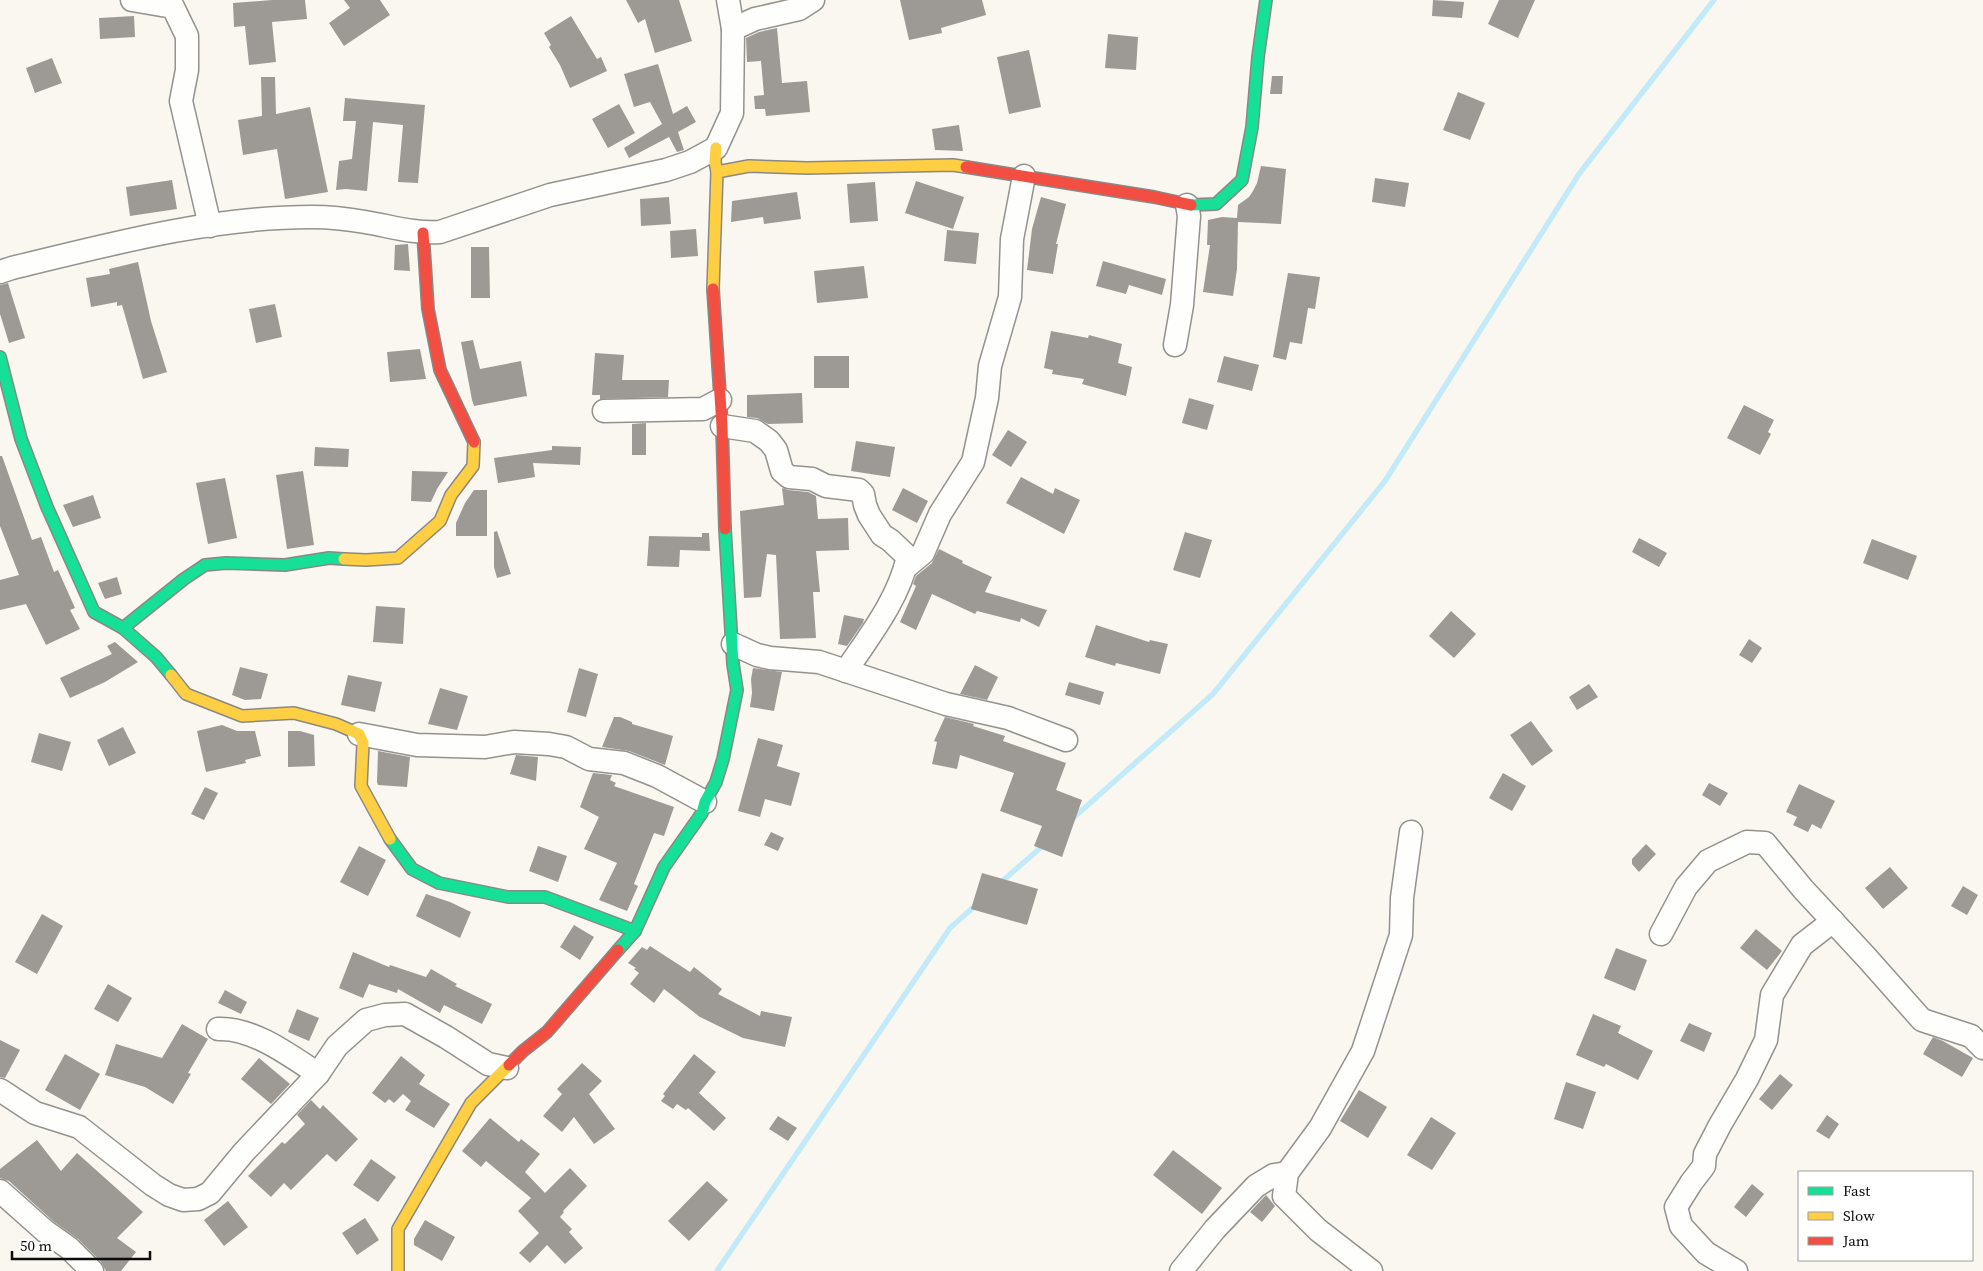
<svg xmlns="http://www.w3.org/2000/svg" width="1983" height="1271" viewBox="0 0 1983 1271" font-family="'Source Serif 4',serif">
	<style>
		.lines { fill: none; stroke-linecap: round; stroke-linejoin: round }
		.stream { stroke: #c2eaf8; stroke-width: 5.5 }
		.building { fill: #9d9a96 }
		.street-casing { stroke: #93928f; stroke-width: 25 }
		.fast-casing { stroke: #8a8885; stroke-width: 14 }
		.slow-casing { stroke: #8a8885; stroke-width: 14 }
		.jam-casing { stroke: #8a8885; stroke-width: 14 }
		.street { stroke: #fefefd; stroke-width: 22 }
		.fast { stroke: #16e098; stroke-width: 11 }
		.slow { stroke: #ffcf43; stroke-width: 11 }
		.jam { stroke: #f24e42; stroke-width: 11 }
	</style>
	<rect width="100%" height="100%" fill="#faf7f0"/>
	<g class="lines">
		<g class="stream">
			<polyline points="1072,819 1213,694 1385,481 1579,174 1714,0"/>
			<polyline points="999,884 1045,844"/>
			<polyline points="717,1271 950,928 976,905"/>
		</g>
	</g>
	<g class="building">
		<polygon points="272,0 305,0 307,19 272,22 276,62 249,65 245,26 234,27 233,3"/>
		<polygon points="344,0 380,0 390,15 344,46 329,23 350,8"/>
		<polygon points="626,0 679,0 692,41 655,53 645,19 638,23"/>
		<polygon points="900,0 982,0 986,15 941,28 942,33 909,40"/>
		<polygon points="1433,0 1464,2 1462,18 1432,16"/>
		<polygon points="1499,0 1535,0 1518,38 1488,24"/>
		<polygon points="134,16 135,37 100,39 99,18"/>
		<polygon points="571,16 597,59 601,57 607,71 570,88 560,65 549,47 551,45 544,33"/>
		<polygon points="777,28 782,83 807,81 810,112 766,116 765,109 755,109 754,96 764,95 761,61 747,62 746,38 759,32"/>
		<polygon points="1108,34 1138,37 1136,70 1105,68"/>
		<polygon points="1029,50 1041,107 1009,114 997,57"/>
		<polygon points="52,58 62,83 35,93 26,68"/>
		<polygon points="658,64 673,114 687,106 696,122 678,132 684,150 677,152 669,137 629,158 624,148 662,124 650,102 634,107 624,74"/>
		<polygon points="1272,76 1283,76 1282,94 1270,94"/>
		<polygon points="261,77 275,77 276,114 310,107 328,192 285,199 277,149 243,155 238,120 262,116"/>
		<polygon points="1458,92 1485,103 1470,140 1443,130"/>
		<polygon points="345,98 425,105 418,183 398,182 403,125 373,122 367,191 346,189 336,190 339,161 352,159 356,121 343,121"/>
		<polygon points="619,104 635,133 608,148 592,119"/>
		<polygon points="959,125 963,151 935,150 932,129"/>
		<polygon points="1261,166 1286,169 1281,224 1238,222 1237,269 1233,296 1203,292 1210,245 1207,245 1208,220 1222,217 1237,218 1238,205 1249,197 1253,191 1257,183"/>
		<polygon points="1375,178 1409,183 1405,207 1372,202"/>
		<polygon points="172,180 177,209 130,216 126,187"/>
		<polygon points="916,181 964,197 953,229 905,213"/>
		<polygon points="875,182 878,221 850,223 847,184"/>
		<polygon points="797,192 801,219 764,224 763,217 731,222 732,201"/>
		<polygon points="669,197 671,224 641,226 640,199"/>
		<polygon points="1041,197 1066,204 1056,244 1058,244 1053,274 1027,270 1032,229"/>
		<polygon points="696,229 698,256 671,258 670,231"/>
		<polygon points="947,230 979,233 976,264 944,261"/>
		<polygon points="408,244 410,271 394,270 395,245"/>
		<polygon points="471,247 489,247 490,298 471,298"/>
		<polygon points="1103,261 1166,279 1162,295 1129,285 1126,294 1096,286"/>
		<polygon points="138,262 151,321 167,372 143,379 122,305 117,306 117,302 91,307 86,278 110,274 109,269"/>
		<polygon points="864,266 868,298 817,303 814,271"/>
		<polygon points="1288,273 1320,277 1315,309 1308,308 1302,344 1290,342 1286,360 1273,357"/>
		<polygon points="8,283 25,338 9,343 0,314 0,285"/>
		<polygon points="275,304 282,337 256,343 249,309"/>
		<polygon points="1051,331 1088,338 1089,335 1122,344 1118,363 1132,367 1126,396 1082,384 1084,379 1052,374 1053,370 1044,368"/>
		<polygon points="473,340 480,369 521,361 527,396 474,406 472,400 461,342"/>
		<polygon points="420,349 426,379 390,382 387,352"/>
		<polygon points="595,353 624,355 622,380 669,380 668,397 600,399 600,395 592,395"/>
		<rect x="814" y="356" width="35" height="32"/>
		<polygon points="1224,356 1259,365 1252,391 1217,382"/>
		<polygon points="802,393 803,423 768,424 757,418 747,417 747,395"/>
		<polygon points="1189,398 1214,405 1207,430 1182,423"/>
		<polygon points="1744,405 1774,420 1768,432 1771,434 1760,455 1727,438"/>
		<polygon points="646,423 646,455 632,455 632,424"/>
		<polygon points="1008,430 1027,442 1011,467 992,455"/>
		<polygon points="856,441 895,447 890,477 851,471"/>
		<polygon points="552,446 581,447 580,465 533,463 535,477 498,483 494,458 552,450"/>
		<polygon points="315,447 349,449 348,467 314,466"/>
		<polygon points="0,456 2,456 32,540 41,537 54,572 58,570 75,608 70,610 80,629 46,645 26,604 0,610 0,580 19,575 0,526"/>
		<polygon points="303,471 314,545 287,549 276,475"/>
		<polygon points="412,471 448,472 437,489 431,502 411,501"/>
		<polygon points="1021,477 1053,494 1055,488 1080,500 1064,534 1006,503"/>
		<polygon points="225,478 237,538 208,544 196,483"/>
		<polygon points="782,488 788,490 808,492 816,496 818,519 848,518 849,550 816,551 820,592 813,592 816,638 780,639 776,555 767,554 761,597 744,598 740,511 784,505"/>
		<polygon points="903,488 928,501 917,523 892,510"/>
		<polygon points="474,490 487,490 487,536 456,536 456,523 465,503"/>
		<polygon points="93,495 101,518 73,527 63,505"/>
		<polygon points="497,531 511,574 497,578 494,567 494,532"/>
		<polygon points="1185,532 1212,540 1200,578 1173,570"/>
		<polygon points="702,533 709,533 710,551 680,550 679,567 647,566 649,536 702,537"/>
		<polygon points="1639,538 1667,553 1659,567 1632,552"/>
		<polygon points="1872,539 1917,556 1908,580 1863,563"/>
		<polygon points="939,549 963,561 962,563 992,577 985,592 1047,610 1039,627 1021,618 1020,622 977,611 975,614 932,594 916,630 900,622 916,586 913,584 916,576 932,563"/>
		<polygon points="117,577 122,594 105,599 98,583"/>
		<polygon points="376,606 405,608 403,644 373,642"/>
		<polygon points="1451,611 1476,634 1454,658 1429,636"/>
		<polygon points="844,615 864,619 863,623 847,646 838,644"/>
		<polygon points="1096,625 1149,642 1150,640 1168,644 1160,674 1116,663 1115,666 1085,657"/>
		<polygon points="1749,639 1762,648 1752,663 1739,655"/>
		<polygon points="115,642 138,662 105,682 70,698 60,678 112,654 107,646"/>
		<polygon points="975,665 998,677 987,700 960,694"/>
		<polygon points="240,667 268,674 261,699 245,700 232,695"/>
		<polygon points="579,668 598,674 586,717 567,712"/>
		<polygon points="753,668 782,672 774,711 750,707 752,693 751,679"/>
		<polygon points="348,675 382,682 375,712 341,705"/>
		<polygon points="1069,682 1104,692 1100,705 1065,695"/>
		<polygon points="1589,684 1598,697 1577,710 1569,697"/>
		<polygon points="440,688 468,696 457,730 428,724"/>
		<polygon points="614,717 620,717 632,722 632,724 673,736 665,765 629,751 602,747"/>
		<polygon points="945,717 974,724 973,726 1005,736 1003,741 1066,763 1056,790 1082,800 1062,857 1034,846 1042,826 1000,811 1014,773 960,755 957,769 932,764 937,742 934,741"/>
		<polygon points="1531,721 1553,751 1532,766 1510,735"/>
		<polygon points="222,725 237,731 255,731 261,756 245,760 246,763 206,772 197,731"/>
		<polygon points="123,727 136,753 109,766 97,740"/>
		<polygon points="288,731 300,731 314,735 315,766 288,767"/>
		<polygon points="39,733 71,742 62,771 31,762"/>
		<polygon points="758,738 783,745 777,766 800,773 791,806 765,799 760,817 738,811"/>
		<polygon points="378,751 410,757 407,787 378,785 377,782"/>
		<polygon points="516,755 538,757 536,781 510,774"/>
		<polygon points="593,773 612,775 610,780 616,783 614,786 674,807 664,836 654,833 634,884 638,886 627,911 599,900 617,863 584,849 599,817 580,807"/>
		<polygon points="1503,773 1526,786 1512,811 1489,798"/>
		<polygon points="1709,783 1728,793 1720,806 1702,795"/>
		<polygon points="1799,784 1835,801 1821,829 1812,824 1808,832 1793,825 1797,817 1786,812"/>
		<polygon points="205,787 218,793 204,820 191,814"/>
		<polygon points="771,832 784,838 778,851 764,845"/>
		<polygon points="1646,844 1656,854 1639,872 1632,864 1632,859"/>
		<polygon points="359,846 386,860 368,896 340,882"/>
		<polygon points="538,846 567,856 558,882 529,871"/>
		<polygon points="1890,867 1908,888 1883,909 1865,888"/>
		<polygon points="982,873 1038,889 1027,925 971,909"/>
		<polygon points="1963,886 1978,895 1967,915 1951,906"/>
		<polygon points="426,894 450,902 471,912 460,938 416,916"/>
		<polygon points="42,914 63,926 37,974 15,962"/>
		<polygon points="574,925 594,937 580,960 560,947"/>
		<polygon points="1756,929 1782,951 1767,970 1740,948"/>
		<polygon points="650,946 690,972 694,967 722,989 718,994 760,1016 761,1011 792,1017 785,1047 743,1038 700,1017 664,989 654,1003 630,984 639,973 634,969 636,968 628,963 642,947 647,950"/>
		<polygon points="1616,948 1647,960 1635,991 1604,978"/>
		<polygon points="353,952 389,967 390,965 426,977 431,969 457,984 455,986 492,1004 482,1024 444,1005 440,1013 398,989 397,993 369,984 363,998 339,988"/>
		<polygon points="108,984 132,998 118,1022 94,1009"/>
		<polygon points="225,990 247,1002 241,1014 218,1003"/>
		<polygon points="297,1009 319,1018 309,1041 288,1032"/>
		<polygon points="1593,1014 1621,1026 1618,1033 1653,1051 1638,1080 1606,1064 1604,1067 1576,1055"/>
		<polygon points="1689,1023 1712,1033 1704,1052 1680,1041"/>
		<polygon points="182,1024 208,1039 188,1073 191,1074 173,1104 145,1087 105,1075 116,1044 162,1058"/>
		<polygon points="1933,1037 1943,1041 1973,1058 1962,1077 1923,1054"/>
		<polygon points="0,1040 20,1050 5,1078 0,1077"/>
		<polygon points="65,1054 100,1074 80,1110 45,1090"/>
		<polygon points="694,1054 716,1072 699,1093 726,1118 714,1131 688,1108 686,1110 677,1104 673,1109 661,1101 665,1096 663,1094"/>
		<polygon points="401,1056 425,1075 419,1084 450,1104 434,1128 405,1110 411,1101 403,1094 394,1103 389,1099 385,1103 372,1093"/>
		<polygon points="259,1058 290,1084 271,1104 241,1079"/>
		<polygon points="582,1063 602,1081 589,1094 615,1129 594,1144 574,1117 562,1132 543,1116 562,1094 557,1089"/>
		<polygon points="1780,1074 1793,1085 1772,1110 1759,1099"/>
		<polygon points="1566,1082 1596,1092 1583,1129 1554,1119"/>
		<polygon points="1359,1090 1387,1107 1368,1138 1340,1121"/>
		<polygon points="311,1100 320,1109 323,1105 358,1139 336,1162 327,1154 291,1190 284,1183 271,1197 248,1176 282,1142 285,1144 305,1124 297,1115"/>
		<polygon points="1827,1115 1839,1124 1829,1139 1816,1131"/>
		<polygon points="778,1116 797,1128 788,1141 769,1129"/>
		<polygon points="1431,1117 1456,1133 1432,1170 1407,1155"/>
		<polygon points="490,1118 519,1142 521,1139 540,1154 525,1172 545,1193 570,1168 587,1186 563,1211 564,1212 560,1217 572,1229 569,1232 583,1248 565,1264 547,1245 530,1263 519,1253 539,1233 518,1211 531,1198 486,1161 481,1167 462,1151"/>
		<polygon points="37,1140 61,1171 77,1153 143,1212 117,1238 136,1252 121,1271 106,1271 101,1262 78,1239 53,1221 9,1181 0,1178 0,1169"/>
		<polygon points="1173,1150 1222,1188 1202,1214 1153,1175"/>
		<polygon points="371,1159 396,1177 378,1202 353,1185"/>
		<polygon points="707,1181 728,1200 689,1241 668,1221"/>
		<polygon points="1752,1184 1764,1194 1746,1217 1734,1207"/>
		<polygon points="1266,1195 1275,1206 1262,1222 1250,1212"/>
		<polygon points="228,1201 248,1227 224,1246 204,1220"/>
		<polygon points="365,1218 379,1240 357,1255 342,1233"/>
		<polygon points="425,1220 455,1237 442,1261 414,1245 414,1239"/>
	</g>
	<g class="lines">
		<g class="street-casing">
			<g id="street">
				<polyline points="132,0 173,7 187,36 187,70 181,101 210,226"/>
				<polyline points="733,29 755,19 799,9 813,0"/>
				<path d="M0 272 12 268C111 244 210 217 312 217 329 217 348 219 365 222 390 226 414 234 440 232L550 195 666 170 690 162 716 148 732 113 733 29 728 0"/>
				<polyline points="1175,345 1182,305 1189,216 1187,205"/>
				<polyline points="604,411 703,409 720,400"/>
				<path d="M722 426 755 431 769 441 776 450 782 471 789 477 812 479 826 486 859 490 863 494 865 505 869 515 882 535 890 540 908 557C898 600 870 635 846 671"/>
				<polyline points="905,568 923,553 940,514 973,462 987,398 990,366 1010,297 1012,239 1024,176"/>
				<polyline points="733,644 757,655 770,658 819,662 946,704 1008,718 1066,740"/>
				<polyline points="359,734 417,745 485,747 514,742 549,744 566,747 589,759 624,763 657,776 705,802"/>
				<polyline points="1661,934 1686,887 1708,861 1747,842 1765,843 1803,889 1867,958 1922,1020 1971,1036 1983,1048"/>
				<path d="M218 1029C252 1027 291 1056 318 1074"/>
				<polyline points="0,1090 35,1113 79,1127 153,1185 169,1195 183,1200 198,1199 210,1193 244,1152 318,1074 337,1046 366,1020 385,1015 405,1014 446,1037 488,1064 507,1068"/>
				<polyline points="0,1191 45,1231 69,1248 92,1271"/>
				<polyline points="1181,1271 1215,1229 1256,1186 1274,1175 1287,1173"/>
				<polyline points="1371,1271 1318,1230 1284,1196 1287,1173 1320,1128 1363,1051 1401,935 1402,898 1411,832"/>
				<polyline points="1736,1271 1706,1253 1681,1226 1676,1207 1691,1183 1704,1166 1705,1154 1720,1125 1747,1079 1766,1040 1772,995 1802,945 1833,921"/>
			</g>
		</g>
		<g class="fast-casing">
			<g id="fast">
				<polyline points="1191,205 1216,204 1242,180 1252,127 1258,57 1266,0"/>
				<polyline points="0,357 21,439 47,507 94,612 123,628 156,657 171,675"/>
				<polyline points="123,628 184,579 205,565 226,563 285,565 329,558 344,559"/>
				<polyline points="390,839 412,869 439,883 508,897 545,897 635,931"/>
				<polyline points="618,950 635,931 664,867 702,813 705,802 716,782 723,759 737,690 733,664 725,529"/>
			</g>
		</g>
		<g class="slow-casing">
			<g id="slow">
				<polyline points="717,172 749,166 807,168 953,165 966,167"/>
				<polyline points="713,289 717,172 715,162 716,148"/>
				<polyline points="344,559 366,560 398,558 440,521 451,495 473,466 474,442"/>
				<polyline points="171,675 186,694 242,716 294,713 336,724 359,734 363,743 361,786 390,839"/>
				<polyline points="398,1271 398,1229 471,1103 509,1065"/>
			</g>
		</g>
		<g class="jam-casing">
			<g id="jam">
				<polyline points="966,167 1154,197 1191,205"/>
				<polyline points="423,233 428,309 440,370 474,442"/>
				<polyline points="713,289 722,426 725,529"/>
				<polyline points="509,1065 523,1051 547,1032 618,950"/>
			</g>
		</g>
		<use href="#street" class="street"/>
		<use href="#fast" class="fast"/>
		<use href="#slow" class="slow"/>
		<use href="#jam" class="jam"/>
	</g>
	<rect x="1798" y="1171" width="175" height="90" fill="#ffffff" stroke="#9e9e9e"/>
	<rect x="1808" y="1187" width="25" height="8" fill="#16e098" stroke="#9e9e9e"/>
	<text x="1843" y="1196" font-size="15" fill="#0c0c0c">Fast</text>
	<rect x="1808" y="1212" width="25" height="8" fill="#ffcf43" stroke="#9e9e9e"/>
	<text x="1843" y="1221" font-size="15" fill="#0c0c0c">Slow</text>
	<rect x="1808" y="1237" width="25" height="8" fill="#f24e42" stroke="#9e9e9e"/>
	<text x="1843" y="1246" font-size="15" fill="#0c0c0c">Jam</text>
	<path d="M12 1251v8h138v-8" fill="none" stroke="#0c0c0c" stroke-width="2.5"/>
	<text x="20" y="1251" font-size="15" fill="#0c0c0c" stroke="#ffffff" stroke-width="4" paint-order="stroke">50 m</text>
</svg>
